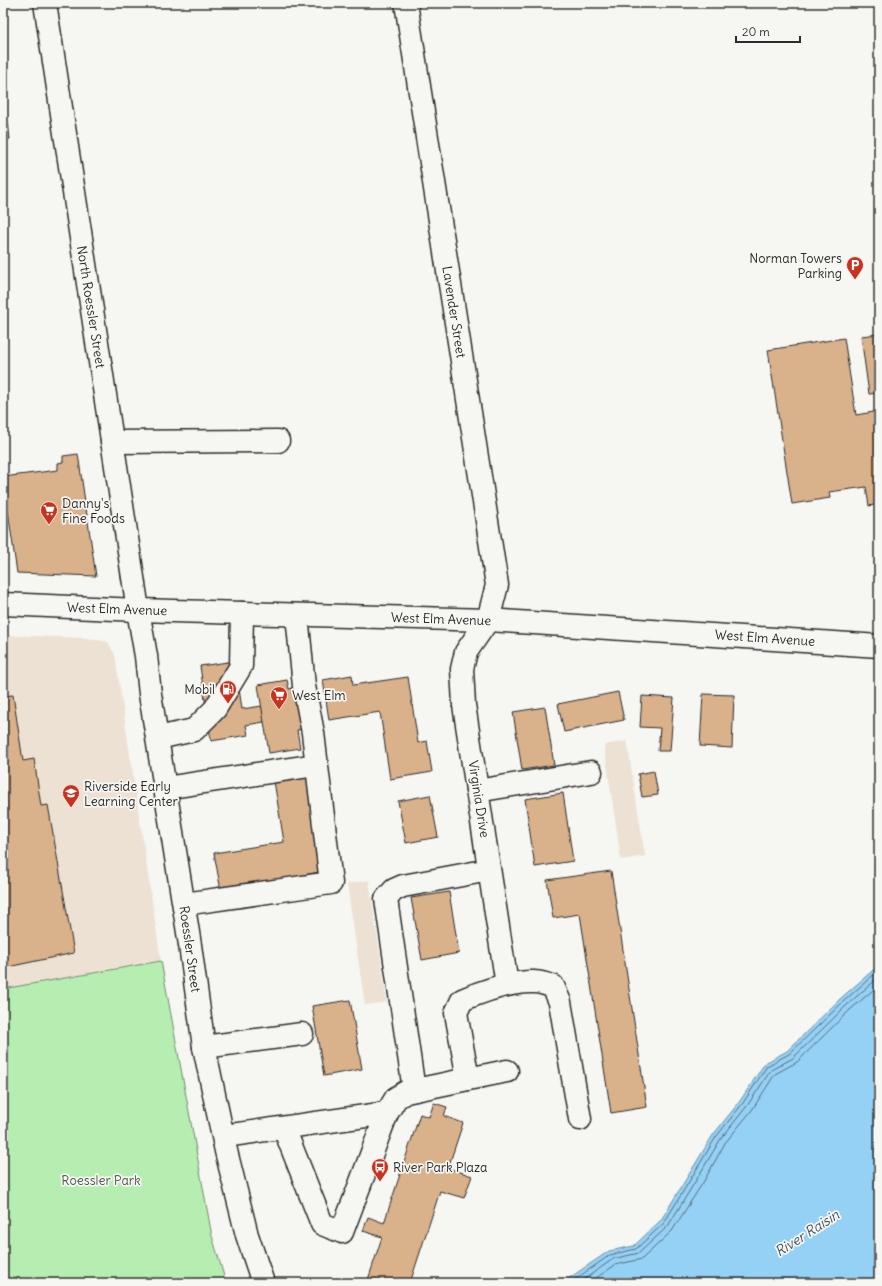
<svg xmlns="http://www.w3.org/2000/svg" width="882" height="1286" viewBox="0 0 882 1286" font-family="Delius,sans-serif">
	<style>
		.built { fill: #ede1d3 }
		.green { fill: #b6eeb1; stroke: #708c6e }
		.water { fill: #95d1f5; stroke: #6b8fa4 }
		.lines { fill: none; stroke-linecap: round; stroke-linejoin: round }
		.shore { stroke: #556d7c; stroke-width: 1 }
		.building { fill: #d9b18a; stroke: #2b2b2b }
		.minor-casing { stroke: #2b2b2b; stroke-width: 25 }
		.minor { stroke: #f6f6f2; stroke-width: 22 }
		.labels { text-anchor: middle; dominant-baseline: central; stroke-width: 3.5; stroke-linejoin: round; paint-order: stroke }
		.poi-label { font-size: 13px; fill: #2b2b2b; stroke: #f6f6f2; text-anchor: start }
		.street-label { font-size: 13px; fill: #2b2b2b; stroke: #f6f6f2 }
		.park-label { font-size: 13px; fill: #4e5c4c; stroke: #f6f6f2 }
		.water-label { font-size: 14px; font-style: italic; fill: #46545e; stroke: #f6f6f2 }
	</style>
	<rect width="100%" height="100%" fill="#f6f6f2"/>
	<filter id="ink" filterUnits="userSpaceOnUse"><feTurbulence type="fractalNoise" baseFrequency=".025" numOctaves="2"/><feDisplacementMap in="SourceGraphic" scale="8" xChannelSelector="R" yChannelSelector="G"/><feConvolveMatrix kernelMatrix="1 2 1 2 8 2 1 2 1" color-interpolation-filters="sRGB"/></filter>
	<g filter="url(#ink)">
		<g class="built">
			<polygon points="3,635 87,638 108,642 115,655 161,961 3,989"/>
			<polygon points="627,741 645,856 621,860 604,745"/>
			<polygon points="369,880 387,1002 365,1005 347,884"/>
		</g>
		<polygon class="green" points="161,961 212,1236 226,1283 3,1283 3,989"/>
		<polygon class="water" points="879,965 879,1283 562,1283 609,1251 634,1246 661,1220 713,1135 740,1101 765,1063 787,1051 841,998"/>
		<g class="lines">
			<g class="shore">
				<polyline points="570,1283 610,1255 636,1249 664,1223 716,1137 743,1103 767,1066 789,1054 844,1001 879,970"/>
				<polyline points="579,1283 613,1259 639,1253 668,1226 698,1177 720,1140 747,1106 771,1070 793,1058 847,1005 879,977"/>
				<polyline points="589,1283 615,1265 642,1259 672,1231 704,1181 725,1143 752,1110 775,1074 797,1062 851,1009 879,985"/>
			</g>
		</g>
		<g class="building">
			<polygon points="3,114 7,114 10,139 3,140"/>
			<polygon points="879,334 879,393 869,394 861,336"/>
			<polygon points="844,338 856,415 879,411 879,504 869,506 866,487 829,492 830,498 792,504 768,350"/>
			<polygon points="78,454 96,576 17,573 3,477 58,470 58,463 63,462 63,456"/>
			<polygon points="235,661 242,709 262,706 264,722 246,725 248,735 211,741 200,666"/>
			<polygon points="352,675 353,685 408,677 418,743 427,741 432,772 390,779 380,712 329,720 323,680"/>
			<polygon points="287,680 289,689 297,687 304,729 297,730 300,748 269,753 258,685"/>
			<polygon points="618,692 624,720 564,732 558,704"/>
			<polygon points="703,694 734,695 732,748 700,746"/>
			<polygon points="13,695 23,761 34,759 41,806 48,805 74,953 3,968 3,696"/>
			<polygon points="642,696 674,698 670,751 658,751 660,728 640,727"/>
			<polygon points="545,707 554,765 522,770 513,712"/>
			<polygon points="654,771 658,795 642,797 638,774"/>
			<polygon points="309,774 324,871 221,891 214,853 284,842 274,781"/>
			<polygon points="563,793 573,861 535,867 525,799"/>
			<polygon points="430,795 438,837 406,843 398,801"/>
			<polygon points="611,871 647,1107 611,1113 580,914 553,918 547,880"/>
			<polygon points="449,892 459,953 422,960 411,898"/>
			<polygon points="350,1000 362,1069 324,1076 312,1006"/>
			<polygon points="434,1103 447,1107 444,1116 463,1123 448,1168 472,1176 464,1198 440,1191 410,1283 367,1283 382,1237 363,1231 368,1217 384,1223 420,1114 429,1117"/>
		</g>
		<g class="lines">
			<g class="minor-casing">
				<g id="minor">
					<polyline points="45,3 138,610 146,656 150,694 190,945 204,1047 226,1151 247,1235 263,1283"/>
					<polyline points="406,3 497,585 488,620 466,652 462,669 464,705 507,985"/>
					<polyline points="112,442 278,441"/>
					<polyline points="3,604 138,610 488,620 879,646"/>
					<polyline points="158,738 194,730 215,709 241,666 242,613"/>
					<polyline points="165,788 316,765"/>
					<polyline points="477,791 591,772"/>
					<polyline points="184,904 331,883 313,733 304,686 297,615"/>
					<polyline points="204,1047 302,1034"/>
					<path d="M507 1071 468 1079 456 1013 462 1000C483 991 511 981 535 982 541 982 547 985 553 986L560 1002 580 1119"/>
					<polyline points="414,1090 386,899 394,890 403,886 489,870"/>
					<polyline points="387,1113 396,1098 406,1092 468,1079"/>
					<polyline points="224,1136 387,1113 342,1232 322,1224 284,1128"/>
				</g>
			</g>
			<use href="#minor" class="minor"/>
		</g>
	</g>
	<defs>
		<g id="parking-pin" transform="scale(0.9)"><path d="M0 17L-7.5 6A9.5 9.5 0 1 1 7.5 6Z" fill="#c8321e" stroke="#f6f6f2"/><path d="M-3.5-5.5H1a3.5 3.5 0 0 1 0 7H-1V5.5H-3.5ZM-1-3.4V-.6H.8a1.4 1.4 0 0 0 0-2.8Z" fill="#fff"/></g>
		<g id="supermarket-pin" transform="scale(0.9)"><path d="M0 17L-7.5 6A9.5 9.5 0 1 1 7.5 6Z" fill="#c8321e" stroke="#f6f6f2"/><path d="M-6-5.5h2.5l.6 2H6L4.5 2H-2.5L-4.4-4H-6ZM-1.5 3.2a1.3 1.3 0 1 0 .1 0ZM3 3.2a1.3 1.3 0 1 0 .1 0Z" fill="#fff"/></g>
		<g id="fuel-pin" transform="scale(0.9)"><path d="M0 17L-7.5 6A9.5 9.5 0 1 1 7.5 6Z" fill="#c8321e" stroke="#f6f6f2"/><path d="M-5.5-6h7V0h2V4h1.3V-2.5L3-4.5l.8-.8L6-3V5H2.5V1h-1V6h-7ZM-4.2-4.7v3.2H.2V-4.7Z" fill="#fff"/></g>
		<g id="school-pin" transform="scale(0.9)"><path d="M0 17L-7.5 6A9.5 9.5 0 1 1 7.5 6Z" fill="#c8321e" stroke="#f6f6f2"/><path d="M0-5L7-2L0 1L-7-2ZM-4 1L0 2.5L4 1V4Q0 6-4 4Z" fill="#fff"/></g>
		<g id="bus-pin" transform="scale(0.9)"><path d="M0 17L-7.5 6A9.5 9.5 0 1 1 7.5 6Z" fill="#c8321e" stroke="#f6f6f2"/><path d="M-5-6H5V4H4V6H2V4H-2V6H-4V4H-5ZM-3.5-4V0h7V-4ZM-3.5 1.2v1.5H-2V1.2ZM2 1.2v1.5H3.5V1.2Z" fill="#fff"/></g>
	</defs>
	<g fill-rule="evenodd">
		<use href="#parking-pin" x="855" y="265"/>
		<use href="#supermarket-pin" x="49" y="510"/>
		<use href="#fuel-pin" x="228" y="689"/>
		<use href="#supermarket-pin" x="279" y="695"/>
		<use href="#school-pin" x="71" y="793"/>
		<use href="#bus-pin" x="380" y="1167"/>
	</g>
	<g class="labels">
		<g class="poi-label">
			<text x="842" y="258" text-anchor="end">Norman Towers<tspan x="842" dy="15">Parking</tspan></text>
			<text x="62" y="503">Danny's<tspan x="62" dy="15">Fine Foods</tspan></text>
			<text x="215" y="689" text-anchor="end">Mobil</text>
			<text x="292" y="695">West Elm</text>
			<text x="84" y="786">Riverside Early<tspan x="84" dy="15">Learning Center</tspan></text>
			<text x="393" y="1167">River Park Plaza</text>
		</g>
		<g class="street-label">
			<text transform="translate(91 307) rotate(81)">North Roessler Street</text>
			<text transform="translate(454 312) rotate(81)">Lavender Street</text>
			<text transform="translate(117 609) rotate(2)">West Elm Avenue</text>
			<text transform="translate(441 619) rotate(2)">West Elm Avenue</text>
			<text transform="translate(765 638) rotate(4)">West Elm Avenue</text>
			<text transform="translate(479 799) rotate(81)">Virginia Drive</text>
			<text transform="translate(190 949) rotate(82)">Roessler Street</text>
		</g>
		<g class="park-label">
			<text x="101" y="1180">Roessler Park</text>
		</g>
		<g class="water-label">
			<text transform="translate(807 1233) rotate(-33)">River Raisin</text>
		</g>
	</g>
	<rect width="882" height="1286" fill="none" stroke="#f6f6f2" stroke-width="16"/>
	<rect x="8" y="8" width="866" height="1270" fill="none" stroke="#2b2b2b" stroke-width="1.5" filter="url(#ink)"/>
	<path d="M736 36v6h64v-6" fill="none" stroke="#2b2b2b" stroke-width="2"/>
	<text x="742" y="36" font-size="12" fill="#2b2b2b" stroke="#f6f6f2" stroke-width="3" paint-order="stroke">20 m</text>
</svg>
